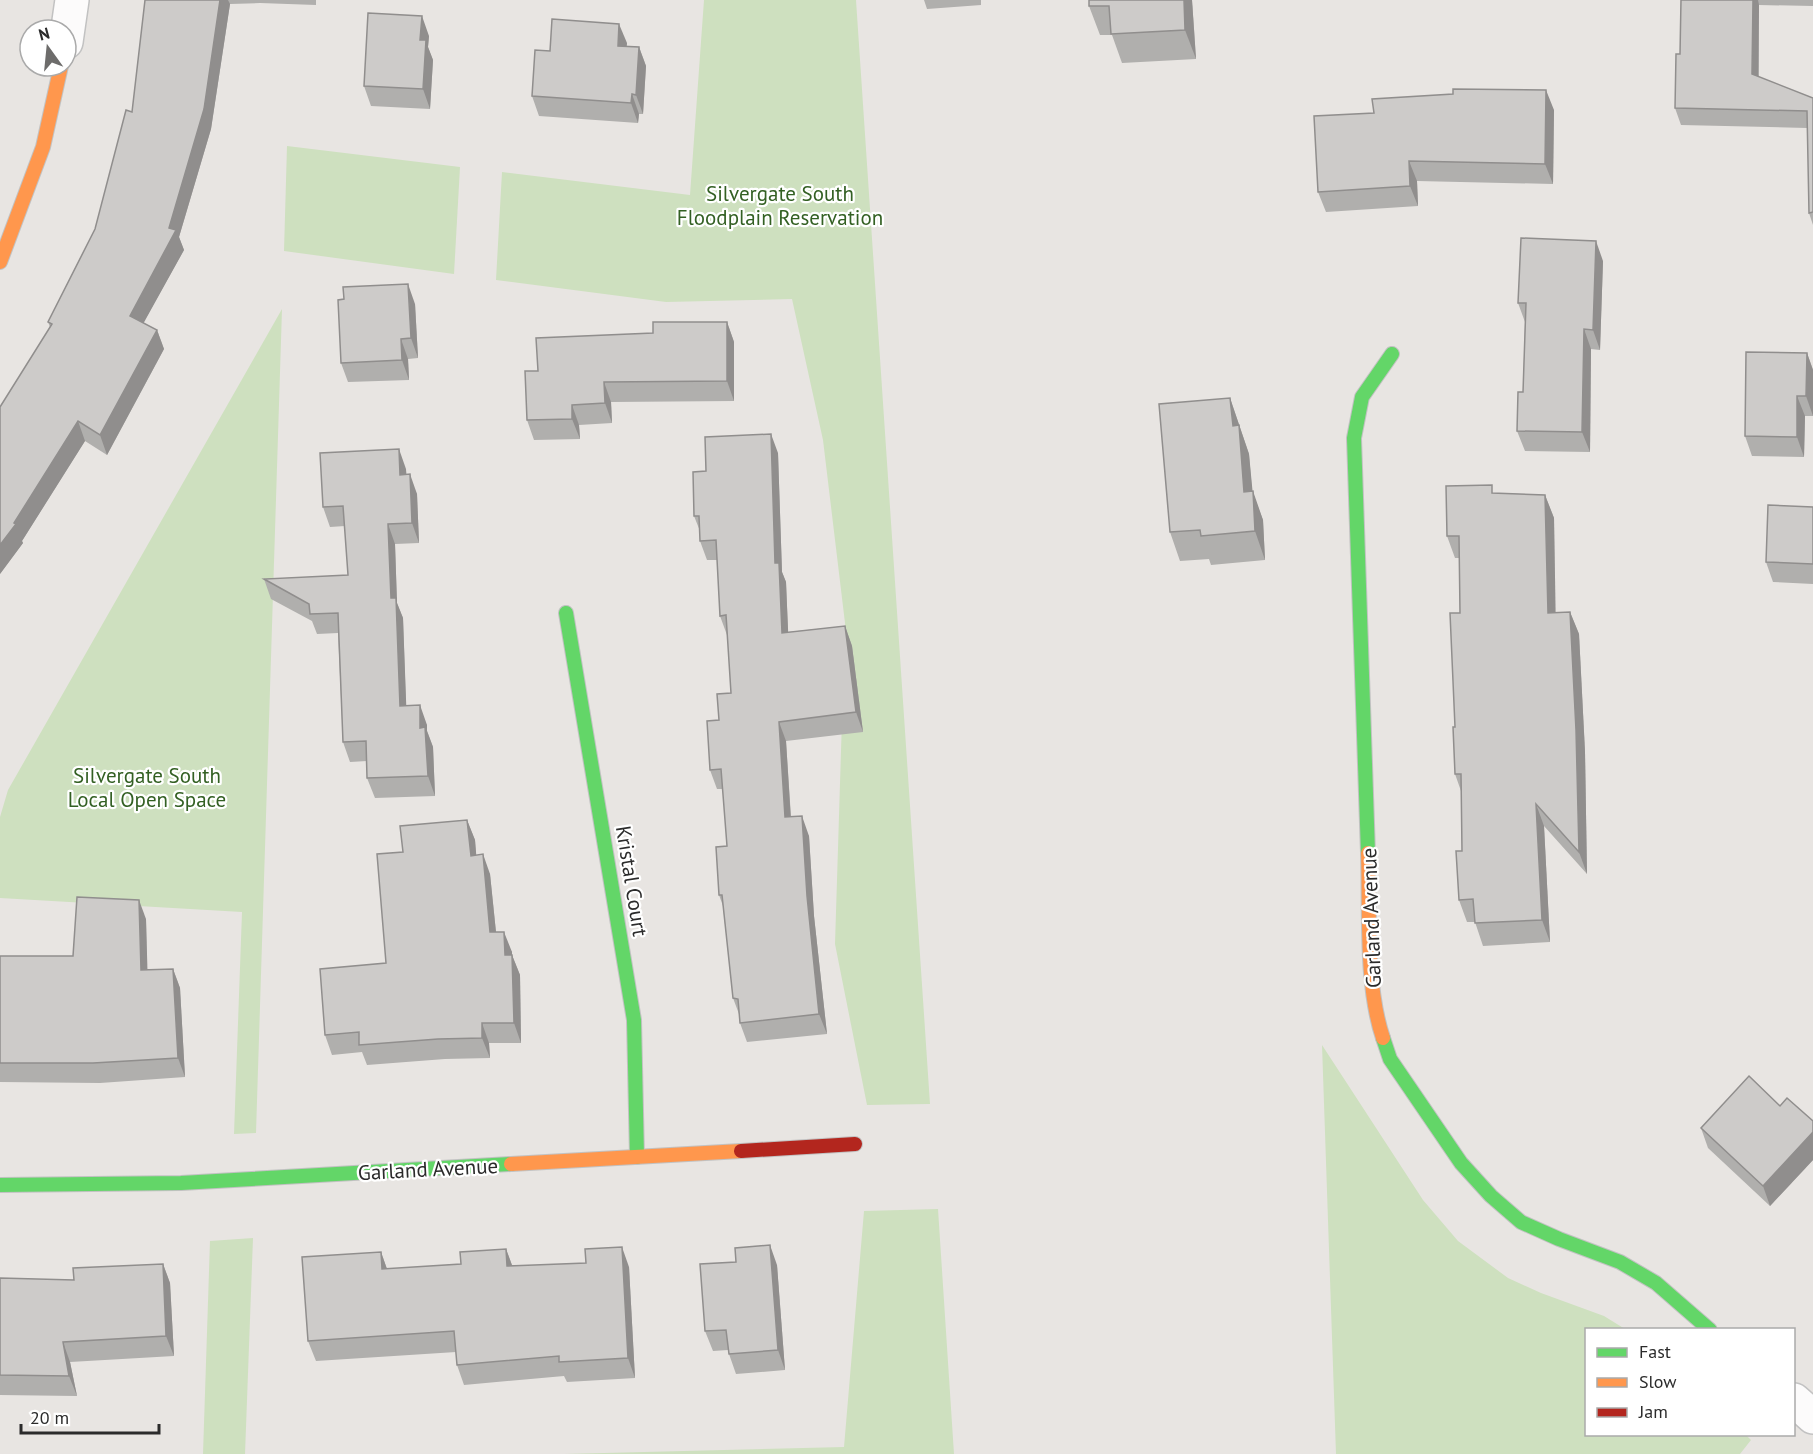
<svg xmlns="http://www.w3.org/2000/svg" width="1813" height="1454" viewBox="0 0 1813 1454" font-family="'PT Sans',sans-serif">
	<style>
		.green { fill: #cee0bf }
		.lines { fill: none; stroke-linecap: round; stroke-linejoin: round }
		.street-casing { stroke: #c2c2c2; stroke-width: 36 }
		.fast-casing { stroke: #c2c2c2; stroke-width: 16 }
		.slow-casing { stroke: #c2c2c2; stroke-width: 16 }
		.jam-casing { stroke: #c2c2c2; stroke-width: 16 }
		.street { stroke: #fcfbfb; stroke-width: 33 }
		.fast { stroke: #63d668; stroke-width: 14 }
		.slow { stroke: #ff974d; stroke-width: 14 }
		.jam { stroke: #b3261e; stroke-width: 14 }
		.wall { fill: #b0afad }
		.shaded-wall { fill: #908e8d }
		.building { fill: #cdcbc9; stroke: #908e8d; stroke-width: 1.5 }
		.labels { text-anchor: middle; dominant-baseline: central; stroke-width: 4.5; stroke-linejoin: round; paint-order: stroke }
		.park-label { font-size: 21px; fill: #336023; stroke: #fff }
		.street-label { font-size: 21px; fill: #2b2b2b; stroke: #fff }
	</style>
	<rect width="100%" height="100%" fill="#e8e5e2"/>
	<g class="green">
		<polygon points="704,0 856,0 930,1104 867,1105 835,944 845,623 823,440 792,299 666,302 496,280 502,172 690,195"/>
		<polygon points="287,146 460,167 454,274 284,251"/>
		<polygon points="282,309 256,1133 234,1134 242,912 0,898 0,817 8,790"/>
		<polygon points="1322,1045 1423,1200 1458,1241 1508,1278 1541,1293 1604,1316 1625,1329 1586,1330 1586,1434 1746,1435 1751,1440 1740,1454 1336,1454"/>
		<polygon points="938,1209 954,1454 564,1454 844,1447 864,1211"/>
		<polygon points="253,1238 245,1454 203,1454 210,1241"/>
	</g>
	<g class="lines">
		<g class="street-casing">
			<g id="street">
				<polyline points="66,42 72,0"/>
				<polyline points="1794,1400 1813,1417"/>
			</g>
		</g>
		<g class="fast-casing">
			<g id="fast">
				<polyline points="566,613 634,1020 637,1157"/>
				<polyline points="1368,853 1354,438 1362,397 1392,354"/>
				<polyline points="1383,1038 1390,1059 1461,1163 1491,1196 1521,1222 1559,1239 1620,1262 1656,1283 1710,1330"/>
				<polyline points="0,1185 181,1183 511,1164"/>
			</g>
		</g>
		<g class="slow-casing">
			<g id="slow">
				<polyline points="0,262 43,147 61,66"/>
				<path d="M1368 853C1370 911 1365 985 1383 1038"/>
				<polyline points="511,1164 741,1151"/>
			</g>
		</g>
		<g class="jam-casing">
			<polyline id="jam" points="741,1151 855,1144"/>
		</g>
		<use href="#street" class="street"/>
		<use href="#fast" class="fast"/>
		<use href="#slow" class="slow"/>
		<use href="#jam" class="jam"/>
	</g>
	<g class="wall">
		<polygon points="145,0 316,0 316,5 260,3 230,4 211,129 179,237 184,250 143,323 157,330 164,349 107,455 85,441 22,541 23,543 0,574 50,327 48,322 95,229 132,112"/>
		<polygon points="924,0 981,0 981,5 927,9"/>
		<polygon points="1089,0 1192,0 1196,59 1122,63 1112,35 1100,35 1089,6"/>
		<polygon points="1681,0 1813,0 1813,6 1759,5 1759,77 1813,98 1807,128 1681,125 1675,108 1680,54"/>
		<polygon points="429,36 428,47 433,60 430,109 371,106 364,86"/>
		<polygon points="627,43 626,46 639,47 646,66 643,114 639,114 638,123 539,116 532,96 550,51"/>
		<polygon points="1554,110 1553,184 1417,181 1418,206 1326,212 1318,192"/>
		<polygon points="1813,212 1813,225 1809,213"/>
		<polygon points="1603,261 1600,350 1591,349 1590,452 1525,451 1517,431 1523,392 1525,322 1518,303"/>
		<polygon points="415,304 418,358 408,359 409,380 348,382 341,363"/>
		<polygon points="727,322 734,342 734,401 611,402 612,423 579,425 580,439 534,440 527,420 538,371 653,333"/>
		<polygon points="1807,353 1813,370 1813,416 1805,416 1804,457 1752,456 1745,436"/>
		<polygon points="1230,398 1249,454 1252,491 1263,520 1265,560 1211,565 1209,559 1180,561 1170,532"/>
		<polygon points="778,453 782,572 786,582 788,632 845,626 852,646 863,732 786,741 791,817 809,836 814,916 827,1034 747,1042 740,1023 739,1014 733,998 723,906 719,895 727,846 723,789 717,789 710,770 719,720 731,693 728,635 727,635 720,616 717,560 707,560 700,541 700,531 694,516 706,471"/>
		<polygon points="406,469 406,474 417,494 419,543 395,544 397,603 403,618 406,706 427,725 427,731 433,747 435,796 375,798 367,778 367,761 350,762 343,742 338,633 317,634 312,621 271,599 264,579 348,575 345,526 330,527 323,507"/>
		<polygon points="1495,493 1545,495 1554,518 1555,613 1570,612 1579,634 1585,752 1587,874 1544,826 1550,942 1483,946 1475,922 1467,922 1459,900 1462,851 1461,791 1455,774 1455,727 1460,613 1459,558 1455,558 1447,536"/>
		<polygon points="1813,507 1813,584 1773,582 1766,562"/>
		<polygon points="467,820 475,840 476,855 490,874 496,932 512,952 512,955 520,975 521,1043 489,1043 490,1058 445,1059 367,1065 362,1052 332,1055 325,1035 386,963 403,852"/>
		<polygon points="146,919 147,970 173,969 180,988 185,1077 100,1083 0,1082 0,956 73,956"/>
		<polygon points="1780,1106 1813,1121 1813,1160 1770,1206 1708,1148 1701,1128"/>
		<polygon points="506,1249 512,1265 629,1267 635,1378 567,1382 564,1376 464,1385 457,1365 456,1352 316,1361 308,1341 381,1252 387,1269 461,1264"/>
		<polygon points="163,1264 170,1283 174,1356 70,1362 77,1396 0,1395 0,1278 74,1280"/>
		<polygon points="777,1265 785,1370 736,1374 729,1354 728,1350 713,1351 705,1331"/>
	</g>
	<g class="shaded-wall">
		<polygon points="220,0 228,0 230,4 211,129 179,237 184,250 137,335 130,316 169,228"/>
		<polygon points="1184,0 1192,0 1196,59 1185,30"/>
		<polygon points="1753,0 1758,0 1759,5 1758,92 1752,74"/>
		<polygon points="422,16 429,36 428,47 433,60 430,109 423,89 420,40"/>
		<polygon points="619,24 627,43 625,65 618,46"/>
		<polygon points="639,47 646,66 643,114 636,95"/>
		<polygon points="1546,90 1554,110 1553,184 1545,164"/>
		<polygon points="632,94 639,114 638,123 631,103"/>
		<polygon points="1409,161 1417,181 1418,206 1410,186"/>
		<polygon points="1596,241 1603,261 1600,350 1593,330"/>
		<polygon points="408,284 415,304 418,358 411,338"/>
		<polygon points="727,322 734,342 734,401 727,381"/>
		<polygon points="1584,329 1591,349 1590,452 1582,432"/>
		<polygon points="157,330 164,349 107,455 100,435"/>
		<polygon points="401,339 408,359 409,380 402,360"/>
		<polygon points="1807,353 1813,370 1813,416 1806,396"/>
		<polygon points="604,382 611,402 612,423 605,403"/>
		<polygon points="1797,396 1805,416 1804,457 1797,437"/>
		<polygon points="1230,398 1249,454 1253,496 1253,491 1263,520 1265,560 1255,531 1244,492 1233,426"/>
		<polygon points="572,405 579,425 580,439 572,419"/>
		<polygon points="78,421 85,441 22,541 23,543 0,574 0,545"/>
		<polygon points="771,434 778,453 782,572 786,582 789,652 782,633 775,563"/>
		<polygon points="399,449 406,469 408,495 400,475"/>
		<polygon points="410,474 417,494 419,543 412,523"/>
		<polygon points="1545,495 1554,518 1556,635 1548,613"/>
		<polygon points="388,524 395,544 397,603 403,618 407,726 400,706 391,598"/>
		<polygon points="1570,612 1579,634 1585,752 1587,874 1579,852"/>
		<polygon points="845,626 852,646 863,732 856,712"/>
		<polygon points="420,705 427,725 427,731 433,747 435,796 428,776 420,728"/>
		<polygon points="779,722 786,741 792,837 785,817"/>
		<polygon points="1536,804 1544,826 1550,942 1542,920"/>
		<polygon points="802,816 809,836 814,916 827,1034 819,1014 807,896"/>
		<polygon points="467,820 475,840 478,876 471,856"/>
		<polygon points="483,854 490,874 498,952 490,932"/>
		<polygon points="139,900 146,919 148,989 141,970"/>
		<polygon points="504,932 512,952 512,975 505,955"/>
		<polygon points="512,955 520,975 521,1043 514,1023"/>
		<polygon points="173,969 180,988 185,1077 178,1058"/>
		<polygon points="482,1023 489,1043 490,1058 482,1038"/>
		<polygon points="1813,1132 1813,1160 1770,1206 1763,1186"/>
		<polygon points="770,1245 777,1265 785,1370 778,1350"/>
		<polygon points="622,1247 629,1267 635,1378 628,1358"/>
		<polygon points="506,1249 513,1268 507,1266"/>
		<polygon points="381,1252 388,1272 382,1269"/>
		<polygon points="163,1264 170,1283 174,1356 166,1336"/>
		<polygon points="63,1342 70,1362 77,1396 69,1376"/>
	</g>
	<g class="building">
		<polygon points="145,0 220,0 204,109 169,228 176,230 130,316 157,330 100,435 78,421 14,523 16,524 0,545 0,407 52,324 48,322 95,229 126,110 132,112"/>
		<polygon points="1089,0 1184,0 1185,30 1111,34 1109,6 1089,6"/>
		<polygon points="1681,0 1753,0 1752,74 1813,98 1813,212 1809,213 1807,111 1675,108 1676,54 1680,54"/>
		<polygon points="368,13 422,16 420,40 426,40 423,89 364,86"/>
		<polygon points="552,19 619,24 618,46 639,47 636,95 632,94 631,103 532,96 535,50 550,51"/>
		<polygon points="1453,89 1546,90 1545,164 1409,161 1410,186 1318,192 1314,116 1374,113 1372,99 1453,94"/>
		<polygon points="1521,238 1596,241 1593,330 1584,329 1582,432 1517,431 1518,392 1523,392 1526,303 1518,303"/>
		<polygon points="408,284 411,338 401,339 402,360 341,363 338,300 344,299 343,287"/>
		<polygon points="653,322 727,322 727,381 604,382 605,403 572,405 572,419 527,420 525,371 538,371 536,338 653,333"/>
		<polygon points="1746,352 1807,353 1806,396 1797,396 1797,437 1745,436"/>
		<polygon points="1230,398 1233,426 1239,425 1244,492 1253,491 1255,531 1201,536 1200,530 1170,532 1159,404"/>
		<polygon points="771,434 775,563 779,563 782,633 845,626 856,712 779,722 785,817 802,816 807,896 819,1014 740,1023 738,999 733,998 722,895 719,895 716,847 727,846 721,769 710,770 707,721 719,720 717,694 731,693 726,615 720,616 716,540 700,541 699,516 694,516 693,472 706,471 705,437"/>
		<polygon points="399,449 400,475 410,474 412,523 388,524 391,598 396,598 400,706 420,705 420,728 425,727 428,776 367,778 366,741 343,742 338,613 310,614 309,604 264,579 348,575 343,506 323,507 320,453"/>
		<polygon points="1492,485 1492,493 1545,495 1548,613 1570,612 1576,730 1579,852 1536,804 1542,920 1475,923 1473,899 1459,900 1456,851 1462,851 1461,774 1455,774 1453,727 1455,727 1450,613 1460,613 1459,536 1447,536 1446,486"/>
		<polygon points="1768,505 1813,507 1813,564 1766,562"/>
		<polygon points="467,820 471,856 483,854 490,932 504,932 505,955 512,955 514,1023 482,1023 482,1038 438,1039 359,1045 359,1032 325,1035 320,969 386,963 377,854 403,852 400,826"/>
		<polygon points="77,897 139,900 141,970 173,969 178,1058 93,1063 0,1063 0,956 73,956"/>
		<polygon points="1749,1076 1780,1106 1787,1098 1813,1121 1813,1132 1763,1186 1701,1128"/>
		<polygon points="770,1245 778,1350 729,1354 726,1330 705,1331 700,1264 736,1262 735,1248"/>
		<polygon points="622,1247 628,1358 559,1362 559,1356 457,1365 454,1331 308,1341 302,1257 381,1252 382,1269 461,1264 460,1252 506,1249 507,1266 586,1263 585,1249"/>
		<polygon points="163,1264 166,1336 63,1342 69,1376 0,1375 0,1278 74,1280 73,1268"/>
	</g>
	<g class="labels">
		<g class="park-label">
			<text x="780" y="193">Silvergate South<tspan x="780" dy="24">Floodplain Reservation</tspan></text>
			<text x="147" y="775">Silvergate South<tspan x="147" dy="24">Local Open Space</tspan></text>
		</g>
		<g class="street-label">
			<text transform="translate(632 881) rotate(81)">Kristal Court</text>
			<text transform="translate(1371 918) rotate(-92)">Garland Avenue</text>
			<text transform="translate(428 1169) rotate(-3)">Garland Avenue</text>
		</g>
	</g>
	<rect x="1585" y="1328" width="210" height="108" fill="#ffffff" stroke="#aaaaaa" stroke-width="1.5"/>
	<rect x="1597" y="1348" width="30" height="9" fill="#63d668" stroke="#aaaaaa" stroke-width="1.5"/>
	<text x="1639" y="1358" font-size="18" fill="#2b2b2b">Fast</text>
	<rect x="1597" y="1378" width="30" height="9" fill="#ff974d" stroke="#aaaaaa" stroke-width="1.5"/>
	<text x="1639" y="1388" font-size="18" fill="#2b2b2b">Slow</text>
	<rect x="1597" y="1408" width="30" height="9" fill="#b3261e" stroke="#aaaaaa" stroke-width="1.5"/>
	<text x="1639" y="1418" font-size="18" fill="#2b2b2b">Jam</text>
	<g transform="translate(48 48) rotate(345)"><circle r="28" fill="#ffffff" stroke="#aaaaaa" stroke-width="1.5"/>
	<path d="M0-4.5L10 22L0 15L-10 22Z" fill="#6d6c6b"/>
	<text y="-9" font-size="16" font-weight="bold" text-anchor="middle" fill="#2b2b2b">N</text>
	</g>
	<path d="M21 1424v9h138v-9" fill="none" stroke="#2b2b2b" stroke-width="3"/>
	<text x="30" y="1424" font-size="18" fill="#2b2b2b" stroke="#ffffff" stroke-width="4.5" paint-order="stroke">20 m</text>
</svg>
